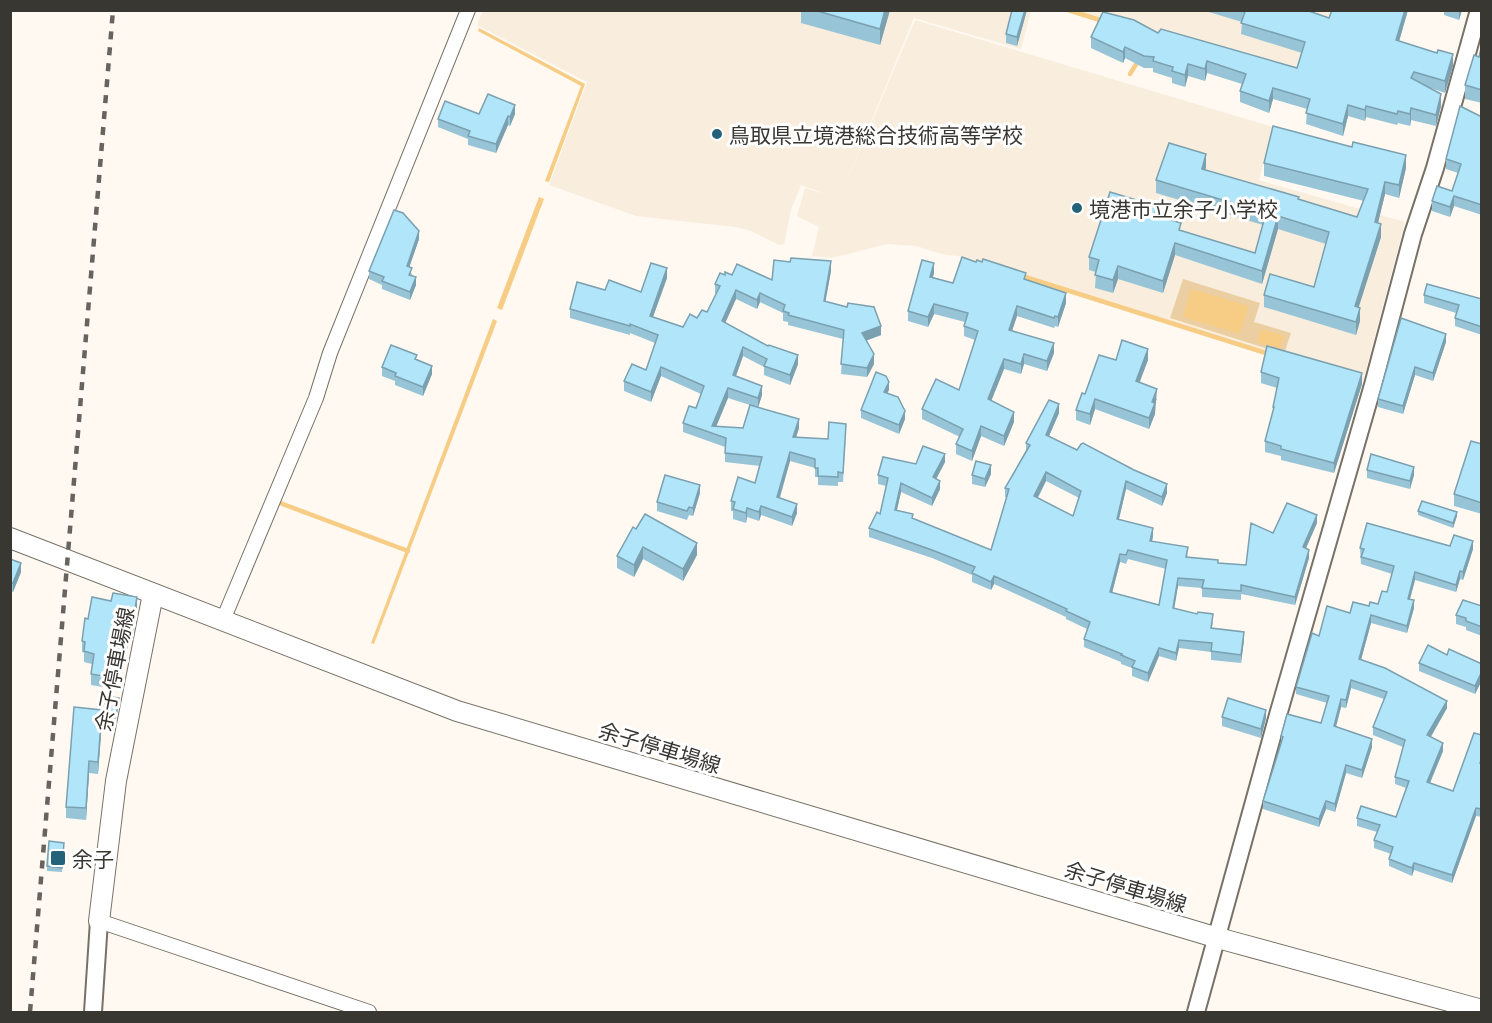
<svg xmlns="http://www.w3.org/2000/svg" width="1492" height="1023" viewBox="0 0 1492 1023" font-family="'Exo 2','Noto Sans JP',sans-serif">
	<style>
		.built { fill: #f9eedd }
		.green { fill: #ebcfa2 }
		.water { fill: #f7cc84 }
		.lines { fill: none; stroke-linecap: round; stroke-linejoin: round }
		.stream { stroke: #f7cc84; stroke-width: 4.5 }
		.minor-casing { stroke: #777167; stroke-width: 16 }
		.tertiary-casing { stroke: #777167; stroke-width: 20 }
		.secondary-casing { stroke: #777167; stroke-width: 22 }
		.minor { stroke: #fff; stroke-width: 14 }
		.tertiary { stroke: #fff; stroke-width: 16 }
		.secondary { stroke: #fff; stroke-width: 20 }
		.rail { stroke: #67645f; stroke-width: 4.5; stroke-dasharray: 8 8; stroke-linecap: butt }
		.wall { fill: #97c5d7; fill-rule: evenodd }
		.shaded-wall { fill: #7ba0af }
		.building { fill: #b0e5fa; stroke: #7ba0af; stroke-width: 1.5; fill-rule: evenodd }
		.poi-dot { fill: #236278; stroke: #fff; stroke-width: 2 }
		.labels { text-anchor: middle; dominant-baseline: central; stroke-width: 6; stroke-linejoin: round; paint-order: stroke }
		.poi-label { font-size: 21px; fill: #393732; stroke: #fff; text-anchor: start }
		.street-label { font-size: 21px; fill: #393732; stroke: #fff }
	</style>
	<rect width="100%" height="100%" fill="#fff9f1"/>
	<g class="built">
		<polygon points="483,10 1031,11 1021,49 914,18 839,199 915,20 1273,127 1259,180 1405,222 1363,381 964,257 942,254 916,246 887,244 832,258 812,256 819,227 797,216 805,188 828,195 801,185 791,210 784,244 779,245 751,231 735,227 636,216 549,185 587,82 477,25"/>
		<polygon points="1075,11 1349,11 1328,85"/>
	</g>
	<polygon class="green" points="1183,279 1260,303 1254,322 1291,333 1284,354 1170,318"/>
	<g class="water">
		<polygon points="479,28 585,84 549,182 545,181 581,86 478,31"/>
		<polygon points="539,197 544,199 502,310 497,308"/>
		<polygon points="1191,289 1249,306 1240,334 1183,317"/>
		<polygon points="493,319 497,321 374,644 371,643"/>
		<polygon points="1261,329 1284,336 1280,349 1257,342"/>
	</g>
	<g class="lines">
		<g class="stream">
			<polyline points="1068,10 1103,21"/>
			<polyline points="1130,74 1138,61"/>
			<polyline points="1022,276 1269,354"/>
			<polyline points="280,503 408,551"/>
		</g>
		<g class="minor-casing">
			<g id="minor">
				<polyline points="223,620 316,398 330,353 468,10"/>
				<polyline points="99,921 369,1012"/>
			</g>
		</g>
		<g class="tertiary-casing">
			<g id="tertiary">
				<polyline points="93,1012 99,921"/>
				<polyline points="1196,1012 1278,715 1373,385 1413,234 1435,168 1479,10"/>
			</g>
		</g>
		<g class="secondary-casing">
			<g id="secondary">
				<polyline points="10,538 457,711 1218,938 1482,1010"/>
				<polyline points="99,921 116,781 153,594"/>
			</g>
		</g>
		<use href="#minor" class="minor"/>
		<use href="#tertiary" class="tertiary"/>
		<use href="#secondary" class="secondary"/>
		<polyline class="rail" points="30,1012 113,10"/>
	</g>
	<g class="wall">
		<polygon points="801,10 890,10 880,45 801,23"/>
		<polygon points="1027,10 1017,46 1006,43 1006,34"/>
		<polygon points="1202,10 1306,10 1329,18 1332,10 1408,10 1399,41 1453,66 1445,93 1431,88 1441,106 1436,126 1411,120 1410,126 1398,123 1397,125 1366,117 1365,121 1348,116 1343,136 1306,124 1307,109 1273,99 1269,113 1240,102 1240,91 1242,84 1207,73 1205,81 1188,76 1185,87 1172,83 1172,78 1153,72 1153,68 1144,68 1125,58 1123,63 1091,48 1091,37 1158,33 1297,68 1302,53 1241,34 1242,22"/>
		<polygon points="1444,10 1462,10 1459,20 1444,15"/>
		<polygon points="1482,44 1482,103 1465,99 1465,85 1479,57"/>
		<polygon points="479,114 515,114 510,126 508,125 496,153 468,145 468,139 438,127 438,119"/>
		<polygon points="1482,117 1482,215 1454,206 1450,217 1432,211 1432,201 1452,191 1458,173 1446,169 1446,159"/>
		<polygon points="1264,163 1406,168 1399,198 1385,194 1378,223 1381,237 1358,308 1360,321 1356,335 1264,307 1264,295 1314,287 1326,244 1278,229 1262,284 1175,255 1163,293 1118,279 1113,293 1095,288 1096,272 1089,270 1089,257 1156,216 1181,231 1255,253 1263,225 1156,193 1156,180 1206,167 1205,170 1357,217 1364,201 1264,176"/>
		<polygon points="419,239 409,267 416,285 410,300 382,289 382,285 369,279 369,271"/>
		<path d="M831 271 825 301 881 335 866 341 874 364 867 377 841 374 843 339 788 325V322L783 321V313L760 302 757 309 736 299 725 323 798 364 790 385 764 375V367L743 356 736 376 762 395 758 407 799 428 796 437 828 439 846 433 843 482H838V486L818 485V477H815V468L790 461 780 498 797 513 792 526 761 515 759 521 747 517 746 523 733 519V511H731V501L755 483 760 466 725 462V447L683 432V423L696 408 701 394 661 376 651 402 624 391V381L646 370 655 343 630 333V335L570 318V309L605 290 641 292 667 278 653 317 683 327 697 318 707 312 717 294 715 293V284L725 275 772 280ZM728 398 750 405 743 428 716 427Z"/>
		<polygon points="934,273 933,277 953,283 1026,280 1066,303 1058,327 1055,326 1054,328 1017,316 1012,331 1054,353 1047,371 1024,364 1021,374 1004,369 991,401 1014,422 1004,446 981,436 972,461 956,454 956,444 960,437 922,419 922,409 959,390 975,340 964,336 964,326 965,322 934,314 928,327 908,321 908,311"/>
		<polygon points="1424,295 1482,299 1482,335 1455,326 1455,318 1456,313 1424,303"/>
		<polygon points="1401,318 1446,342 1433,381 1415,375 1403,414 1378,407 1378,399"/>
		<polygon points="417,360 432,374 423,396 395,385 395,381 382,376 382,367"/>
		<polygon points="1116,360 1148,360 1139,382 1157,399 1155,403 1155,414 1149,429 1095,409 1090,425 1076,420 1076,410 1085,394"/>
		<polygon points="1261,372 1362,384 1334,473 1281,460 1281,456 1265,452 1265,441 1273,414 1273,407 1277,388 1261,383"/>
		<polygon points="889,390 887,393 905,419 899,434 861,418 861,410"/>
		<path d="M1059 413 1049 436 1167 493 1162 506 1126 489 1119 519 1153 536 1152 542 1188 555 1187 557 1218 563 1246 565 1273 533 1317 523 1306 548 1309 558 1295 605 1241 594V600L1202 597V588L1178 586 1174 608 1213 622 1212 628 1244 640 1241 663 1211 660V652L1179 648 1176 661 1159 656 1148 682 1132 676V668L1121 664V662L1084 647V639L1087 629 1066 619V617L994 584 991 590 972 582V575L932 558 869 537V528L880 514 886 486 878 484V475L916 464 945 462 936 479 940 489 932 506 901 492 897 510 913 519 991 550 1007 497H1005V488L1026 450V443ZM1046 481 1079 498 1073 516 1038 498ZM1128 559 1166 569 1159 605 1112 593 1120 562 1126 564Z"/>
		<polygon points="1482,444 1482,514 1454,506 1454,494"/>
		<polygon points="1367,470 1414,475 1410,489 1367,478"/>
		<polygon points="991,474 985,487 972,484 972,475"/>
		<polygon points="700,493 693,516 689,515 687,520 657,511 657,502"/>
		<polygon points="1418,511 1457,516 1453,528 1418,515"/>
		<polygon points="633,527 697,555 683,581 643,559 634,577 617,568 617,556"/>
		<polygon points="1450,546 1473,549 1463,580 1460,579 1456,592 1415,580 1410,599 1414,608 1407,633 1371,623 1361,660 1447,708 1431,737 1443,751 1430,783 1453,791 1482,735 1482,817 1476,816 1452,883 1414,870 1412,876 1389,866 1389,859 1391,854 1374,848 1374,840 1377,832 1357,826 1357,818 1396,817 1406,788 1395,784 1395,777 1403,747 1373,735 1373,727 1384,699 1351,688 1346,708 1341,707 1336,727 1372,747 1362,778 1346,773 1335,812 1326,809 1319,827 1263,809 1263,801 1281,744 1281,736 1321,723 1327,703 1296,694 1296,687 1319,636 1350,613 1378,604 1387,592 1392,574 1361,564 1360,548"/>
		<polygon points="10,559 21,572 13,592 10,591"/>
		<polygon points="1482,606 1482,636 1466,630 1466,627 1456,624 1456,615"/>
		<polygon points="137,608 132,637 129,636 125,665 123,664 122,671 113,670 109,688 91,685 91,674 92,664 84,662 84,653 82,652 82,641"/>
		<polygon points="1447,655 1482,664 1482,680 1475,694 1419,671 1419,663"/>
		<polygon points="119,703 116,719 103,717 103,713"/>
		<polygon points="1222,717 1266,718 1261,738 1222,726"/>
		<polygon points="102,721 98,774 89,773 86,820 66,818 66,807"/>
		<polygon points="64,847 62,872 47,871 47,866"/>
	</g>
	<g class="shaded-wall">
		<polygon points="885,10 890,10 880,45 880,29"/>
		<polygon points="1025,10 1027,10 1017,46 1017,37"/>
		<polygon points="1405,10 1408,10 1396,52 1396,40"/>
		<polygon points="1460,10 1462,10 1459,20 1459,12"/>
		<polygon points="1125,47 1125,58 1123,63 1123,52"/>
		<polygon points="1453,54 1453,66 1445,93 1445,81"/>
		<polygon points="1207,61 1207,73 1205,81 1205,69"/>
		<polygon points="1188,64 1188,76 1185,87 1185,75"/>
		<polygon points="1273,88 1273,99 1269,113 1269,101"/>
		<polygon points="1441,94 1441,106 1436,126 1436,115"/>
		<polygon points="515,105 515,114 510,126 510,117"/>
		<polygon points="1348,105 1348,116 1343,136 1343,124"/>
		<polygon points="1366,106 1366,117 1365,121 1365,110"/>
		<polygon points="1411,108 1411,120 1410,126 1410,114"/>
		<polygon points="508,116 508,125 496,153 496,144"/>
		<polygon points="1206,154 1206,167 1202,182 1202,169"/>
		<polygon points="1406,155 1406,168 1399,198 1399,185"/>
		<polygon points="1385,182 1385,194 1375,235 1375,222"/>
		<polygon points="1454,196 1454,206 1450,217 1450,207"/>
		<polygon points="1278,216 1278,229 1262,284 1262,271"/>
		<polygon points="1381,224 1381,237 1355,319 1355,306"/>
		<polygon points="419,231 419,239 407,274 407,266"/>
		<polygon points="1175,243 1175,255 1163,293 1163,281"/>
		<polygon points="831,261 831,271 824,310 824,301"/>
		<polygon points="934,263 934,273 930,287 930,277"/>
		<polygon points="1118,266 1118,279 1113,293 1113,280"/>
		<polygon points="667,268 667,278 650,325 650,316"/>
		<polygon points="416,277 416,285 410,300 410,292"/>
		<polygon points="736,290 736,299 722,330 722,321"/>
		<polygon points="760,293 760,302 757,309 757,300"/>
		<polygon points="1066,293 1066,303 1058,327 1058,317"/>
		<polygon points="934,304 934,314 928,327 928,317"/>
		<polygon points="1017,306 1017,316 1009,340 1009,330"/>
		<polygon points="1360,308 1360,321 1356,335 1356,322"/>
		<polygon points="881,326 881,335 862,342 862,333"/>
		<polygon points="1446,334 1446,342 1433,381 1433,373"/>
		<polygon points="1054,343 1054,353 1047,371 1047,361"/>
		<polygon points="743,347 743,356 733,384 733,375"/>
		<polygon points="1148,349 1148,360 1136,392 1136,381"/>
		<polygon points="874,354 874,364 867,377 867,368"/>
		<polygon points="1024,354 1024,364 1021,374 1021,364"/>
		<polygon points="798,355 798,364 790,385 790,375"/>
		<polygon points="1004,359 1004,369 988,409 988,399"/>
		<polygon points="432,366 432,374 423,396 423,387"/>
		<polygon points="661,367 661,376 651,402 651,392"/>
		<polygon points="1415,367 1415,375 1403,414 1403,406"/>
		<polygon points="1362,373 1362,384 1334,473 1334,463"/>
		<polygon points="889,382 889,390 884,400 884,392"/>
		<polygon points="762,386 762,395 758,408 758,398"/>
		<polygon points="728,388 728,398 713,434 712,426"/>
		<polygon points="1157,389 1155,414 1149,429 1149,418 1152,402"/>
		<polygon points="1095,399 1095,409 1090,425 1090,414"/>
		<polygon points="1059,404 1059,413 1046,443 1046,435"/>
		<polygon points="905,411 905,419 899,434 899,425"/>
		<polygon points="1014,412 1014,422 1004,446 1004,436"/>
		<polygon points="799,419 799,428 793,447 793,437"/>
		<polygon points="981,426 981,436 972,461 972,451"/>
		<polygon points="790,452 790,461 777,506 777,497"/>
		<polygon points="945,454 945,462 933,485 933,477"/>
		<polygon points="991,465 991,474 985,487 985,479"/>
		<polygon points="1414,467 1414,475 1410,489 1410,481"/>
		<polygon points="1046,472 1046,481 1034,504 1034,496"/>
		<polygon points="940,481 940,489 932,506 932,498"/>
		<polygon points="1126,481 1126,489 1117,527 1117,519"/>
		<polygon points="901,483 901,492 895,518 895,510"/>
		<polygon points="1167,484 1167,493 1162,506 1162,497"/>
		<polygon points="700,485 700,493 693,516 693,508"/>
		<polygon points="797,504 797,513 792,526 792,517"/>
		<polygon points="761,506 761,515 759,521 759,512"/>
		<polygon points="747,508 747,517 746,523 746,513"/>
		<polygon points="1457,512 1457,516 1453,528 1453,523"/>
		<polygon points="1317,515 1317,523 1303,555 1303,547"/>
		<polygon points="1153,528 1153,536 1150,550 1150,541"/>
		<polygon points="1473,541 1473,549 1463,580 1463,572"/>
		<polygon points="697,543 697,555 683,581 683,569"/>
		<polygon points="643,547 643,559 634,577 634,565"/>
		<polygon points="1309,550 1309,558 1295,605 1295,597"/>
		<polygon points="1120,554 1120,562 1110,601 1110,592"/>
		<polygon points="21,563 21,572 13,592 13,583"/>
		<polygon points="1460,571 1460,579 1456,592 1456,585"/>
		<polygon points="1415,572 1415,580 1408,606 1408,599"/>
		<polygon points="994,576 994,584 991,590 991,582"/>
		<polygon points="1178,578 1178,586 1173,616 1173,608"/>
		<polygon points="137,597 137,608 132,637 132,626"/>
		<polygon points="1414,600 1414,608 1407,633 1407,626"/>
		<polygon points="1371,615 1371,623 1359,667 1359,659"/>
		<polygon points="129,625 129,636 125,665 125,654"/>
		<polygon points="1244,632 1244,640 1241,663 1241,655"/>
		<polygon points="1179,640 1179,648 1176,661 1176,653"/>
		<polygon points="1159,648 1159,656 1148,682 1148,673"/>
		<polygon points="113,659 113,670 109,688 109,677"/>
		<polygon points="1482,671 1482,680 1475,694 1475,686"/>
		<polygon points="1351,680 1351,688 1346,708 1346,700"/>
		<polygon points="1341,699 1341,707 1334,734 1334,726"/>
		<polygon points="1447,701 1447,708 1427,743 1427,735"/>
		<polygon points="102,710 102,721 98,774 98,762"/>
		<polygon points="1266,710 1266,718 1261,738 1261,729"/>
		<polygon points="1372,739 1372,747 1362,778 1362,770"/>
		<polygon points="1443,743 1443,751 1427,790 1427,782"/>
		<polygon points="89,761 89,773 86,820 86,808"/>
		<polygon points="1346,765 1346,773 1335,812 1335,804"/>
		<polygon points="1326,801 1326,809 1319,827 1319,819"/>
		<polygon points="1476,808 1476,816 1452,883 1452,875"/>
		<polygon points="1414,863 1414,870 1412,876 1412,868"/>
	</g>
	<g class="building">
		<polygon points="814,10 885,10 880,29"/>
		<polygon points="1012,10 1025,10 1017,37 1006,34"/>
		<polygon points="1240,10 1306,10 1329,18 1332,10 1405,10 1396,40 1437,53 1438,50 1453,54 1445,81 1414,72 1411,78 1441,94 1436,115 1411,108 1410,114 1398,111 1397,114 1366,106 1365,110 1348,105 1343,124 1306,113 1310,99 1273,88 1269,101 1240,91 1246,74 1207,61 1205,69 1188,64 1185,75 1172,71 1173,67 1153,61 1154,57 1144,56 1125,47 1123,52 1091,37 1103,12 1134,20 1158,33 1161,29 1297,68 1305,42 1241,23 1245,12"/>
		<polygon points="1482,44 1482,90 1465,85 1474,55 1479,57"/>
		<polygon points="488,94 515,105 510,117 508,116 496,144 468,136 470,131 438,119 445,101 479,114"/>
		<polygon points="1460,106 1482,117 1482,205 1454,196 1450,207 1432,201 1437,186 1452,191 1461,164 1446,159"/>
		<polygon points="1273,126 1352,147 1353,142 1406,155 1399,185 1385,182 1375,222 1381,224 1355,306 1360,308 1356,322 1264,295 1270,274 1314,287 1329,232 1278,216 1262,271 1175,243 1163,281 1118,266 1113,280 1095,275 1099,260 1089,257 1110,192 1156,206 1155,215 1181,223 1179,230 1255,253 1266,213 1156,180 1169,143 1206,154 1202,169 1299,197 1298,199 1357,217 1368,189 1264,163"/>
		<polygon points="394,210 403,213 419,231 407,266 412,268 409,275 416,277 410,292 382,281 384,277 369,271"/>
		<polygon points="962,257 976,262 977,260 982,262 983,259 1026,273 1024,279 1066,293 1058,317 1055,316 1054,318 1017,306 1009,330 1054,343 1047,361 1024,354 1021,364 1004,359 988,399 1014,412 1004,436 981,426 972,451 956,444 963,429 922,409 936,379 959,390 978,331 964,326 968,313 934,304 928,317 908,311 922,260 934,263 930,277 953,283"/>
		<polygon points="791,258 831,261 824,301 847,307 848,303 874,307 881,326 862,333 874,354 867,368 841,364 844,330 788,315 789,313 783,311 785,305 760,293 757,300 736,290 722,321 768,346 769,345 798,355 790,375 764,366 767,359 743,347 733,375 762,386 758,398 728,388 712,426 743,428 750,405 799,419 793,437 828,439 829,422 846,424 843,473 838,472 838,477 818,476 818,468 815,468 815,459 790,452 777,497 797,504 792,517 761,506 759,512 747,508 746,513 733,509 735,502 731,501 738,477 755,483 762,457 725,453 726,438 683,423 689,406 696,408 704,386 661,367 651,392 624,381 632,364 646,370 658,335 630,324 630,326 570,309 577,282 605,290 609,280 641,292 651,263 667,268 650,316 683,327 690,314 697,318 702,310 707,312 720,286 715,284 720,273 725,275 725,272 732,275 737,264 772,280 774,260 790,262"/>
		<polygon points="1427,284 1482,299 1482,327 1455,318 1459,305 1424,295"/>
		<polygon points="1401,318 1446,334 1433,373 1415,367 1403,406 1378,399"/>
		<polygon points="1122,340 1148,349 1136,381 1157,389 1152,402 1155,403 1149,418 1095,399 1090,414 1076,410 1082,393 1085,394 1099,355 1116,360"/>
		<polygon points="391,345 417,355 415,359 432,366 423,387 395,376 396,373 382,367"/>
		<polygon points="1267,346 1362,373 1334,463 1281,449 1281,446 1265,441 1274,407 1273,407 1279,378 1261,372"/>
		<polygon points="876,372 886,376 889,382 884,392 898,397 905,411 899,425 861,410"/>
		<path d="M1049 400 1059 404 1046 435 1077 450 1081 444 1083 443 1134 470 1167 484 1162 497 1126 481 1117 519 1153 528 1150 541 1188 547 1186 557 1218 560V563L1246 565 1251 523 1273 533 1287 503 1317 515 1303 547 1309 550 1295 597 1241 585V591L1202 588 1204 580 1178 578 1173 608 1197 614 1198 612 1213 614 1211 628 1244 632 1241 655 1211 651 1212 643 1179 640 1176 653 1159 648 1148 673 1132 667 1135 661 1121 655 1122 654 1084 639 1090 622 1066 611 1067 609 994 576 991 582 972 573 975 567 932 550 869 528 877 512 880 514 888 478 878 475 883 457 916 464 923 446 945 454 933 477 940 481 932 498 901 483 895 510 913 514 912 518 991 550 1009 489 1005 488 1030 445 1026 443ZM1046 472 1081 491 1073 516 1034 496ZM1128 550 1167 560 1159 605 1110 592 1120 554 1126 555Z"/>
		<polygon points="1471,441 1482,444 1482,503 1454,494"/>
		<polygon points="1371,454 1414,467 1410,481 1367,470"/>
		<polygon points="976,461 991,465 985,479 972,475"/>
		<polygon points="665,475 700,485 693,508 689,507 687,511 657,502"/>
		<polygon points="1422,501 1457,512 1453,523 1418,511"/>
		<polygon points="645,514 697,543 683,569 643,547 634,565 617,556 633,527 636,529"/>
		<polygon points="1367,523 1450,546 1454,535 1473,541 1463,572 1460,571 1456,585 1415,572 1408,599 1414,600 1407,626 1371,615 1359,659 1385,668 1447,701 1427,735 1443,743 1427,782 1453,791 1474,733 1482,735 1482,757 1480,763 1482,764 1482,809 1476,808 1452,875 1414,863 1412,868 1389,859 1393,847 1374,840 1380,825 1357,818 1361,806 1396,817 1409,781 1395,777 1405,740 1373,727 1387,692 1351,680 1346,700 1341,699 1334,726 1372,739 1362,770 1346,765 1335,804 1326,801 1319,819 1263,801 1283,737 1281,736 1287,714 1321,723 1329,696 1296,687 1312,633 1319,636 1327,606 1350,613 1353,602 1369,606 1370,602 1378,604 1382,591 1387,592 1394,566 1361,557 1364,549 1360,548"/>
		<polygon points="10,559 21,563 13,583 10,582"/>
		<polygon points="113,593 137,597 132,626 129,625 125,654 123,653 122,661 113,659 109,677 91,674 94,654 84,651 85,642 82,641 85,618 88,619 92,597 111,601"/>
		<polygon points="1463,600 1482,606 1482,627 1466,621 1466,618 1456,615"/>
		<polygon points="1428,645 1447,655 1449,649 1482,664 1482,671 1475,686 1419,663"/>
		<polygon points="106,696 119,698 116,715 103,713"/>
		<polygon points="1228,698 1266,710 1261,729 1222,717"/>
		<polygon points="74,707 102,710 98,762 89,761 86,808 66,807"/>
		<polygon points="49,841 64,843 62,868 47,866"/>
	</g>
	<g class="poi-dot">
		<circle cx="717" cy="134" r="6"/>
		<circle cx="1077" cy="208" r="6"/>
		<rect x="50" y="850" width="16" height="16" rx="3"/>
	</g>
	<g class="labels">
		<g class="poi-label">
			<text x="729" y="134">鳥取県立境港総合技術高等学校</text>
			<text x="1089" y="208">境港市立余子小学校</text>
			<text x="72" y="858">余子</text>
		</g>
		<g class="street-label">
			<text transform="translate(114 669) rotate(-79)">余子停車場線</text>
			<text transform="translate(660 747) rotate(17)">余子停車場線</text>
			<text transform="translate(1126 886) rotate(17)">余子停車場線</text>
		</g>
	</g>
	<rect width="1492" height="1023" fill="none" stroke="#393732" stroke-width="24"/>
</svg>
